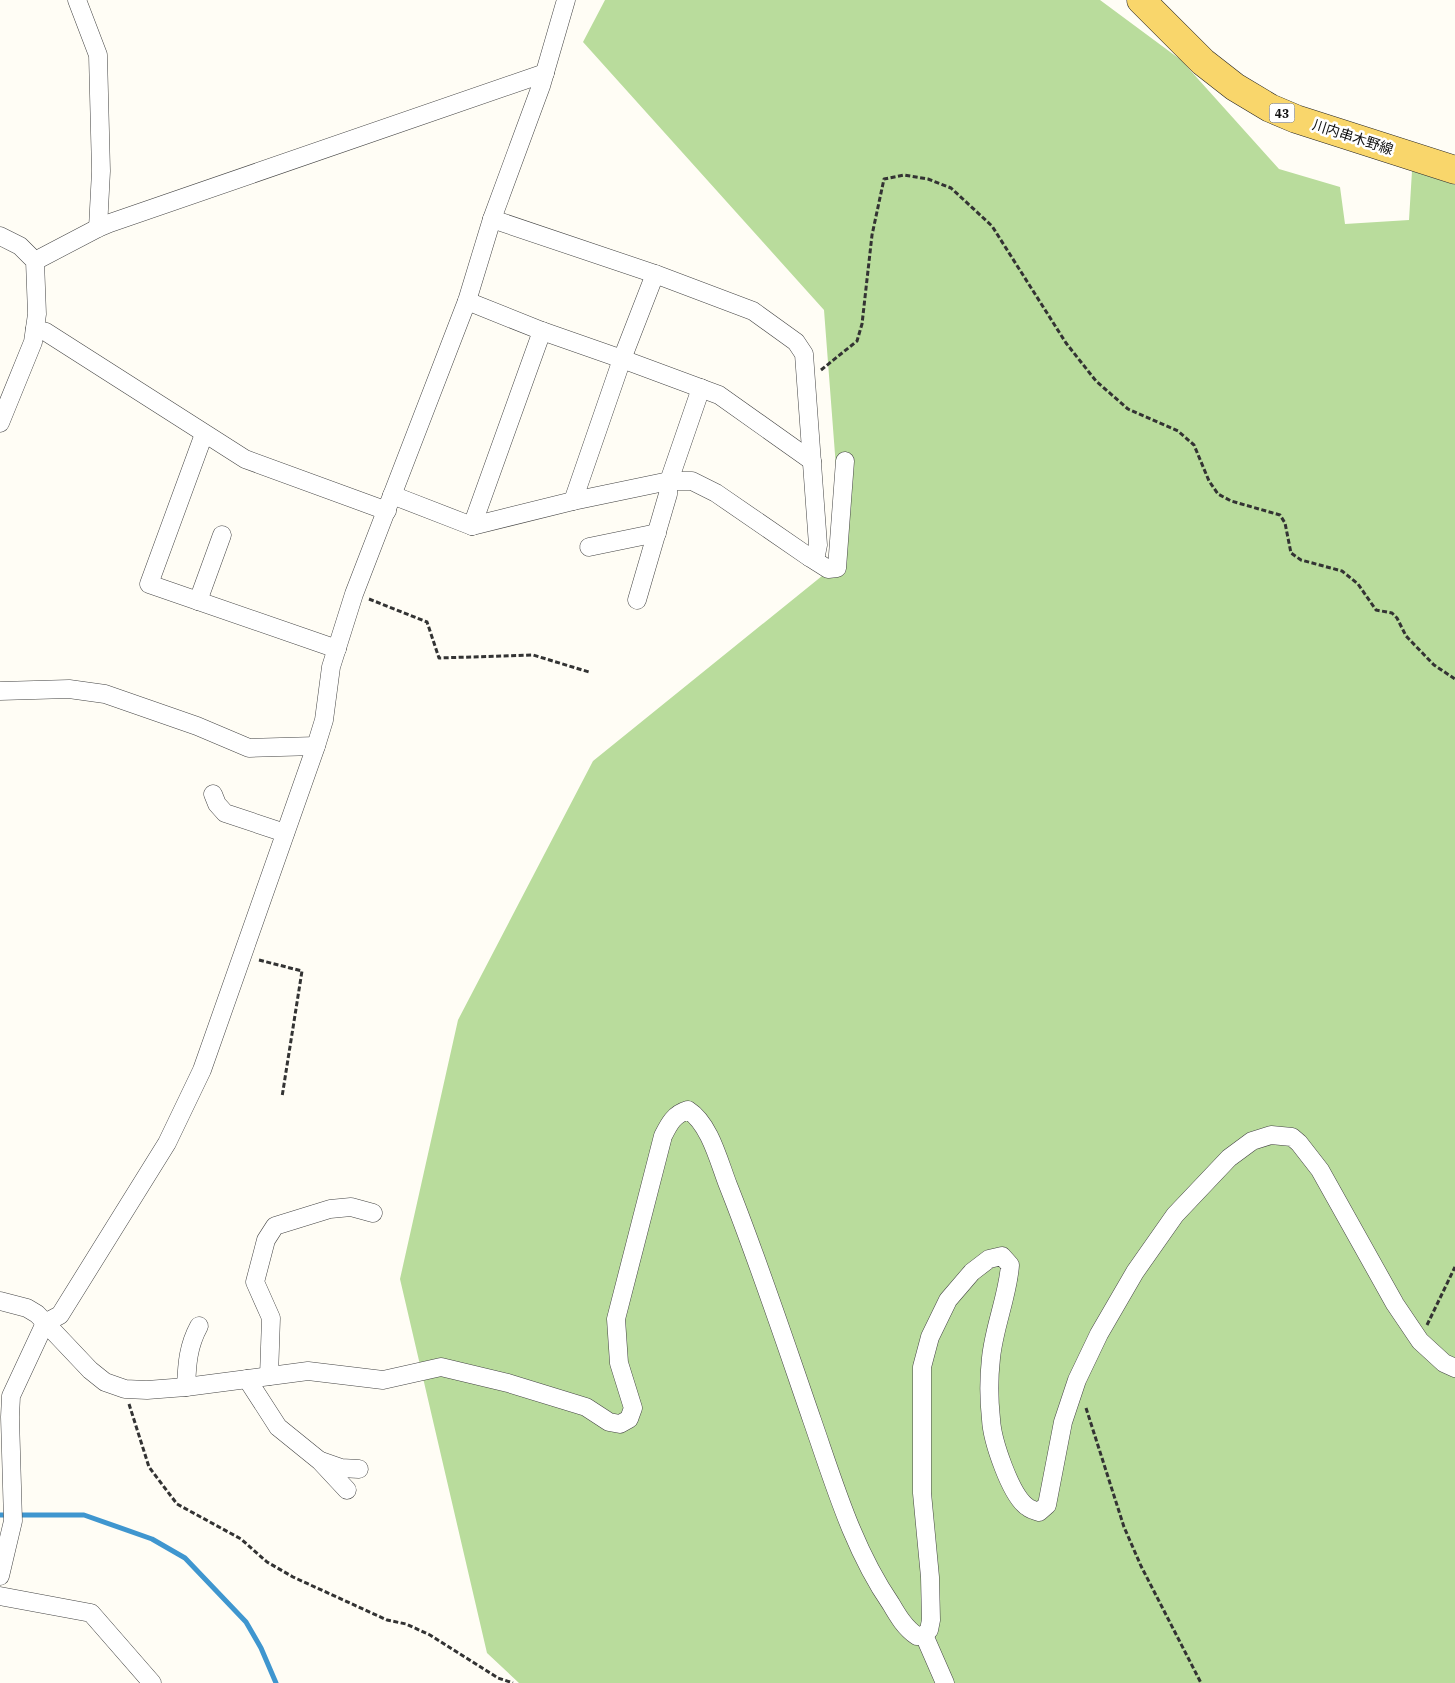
<svg xmlns="http://www.w3.org/2000/svg" width="1455" height="1683" viewBox="0 0 1455 1683" font-family="'IBM Plex Serif','Noto Sans JP',serif">
	<style>
		.forest { fill: #b9dc9c }
		.lines { fill: none; stroke-linecap: round; stroke-linejoin: round }
		.stream { stroke: #3f96cf; stroke-width: 5 }
		.street-casing { stroke: #444; stroke-width: 19 }
		.primary-casing { stroke: #222; stroke-width: 29 }
		.path { stroke: #333; stroke-width: 3; stroke-dasharray: 5 2.5; stroke-linecap: butt }
		.street { stroke: #fff; stroke-width: 18 }
		.primary { stroke: #f9d66b; stroke-width: 28 }
		.labels { text-anchor: middle; dominant-baseline: central; stroke-width: 5; stroke-linejoin: round; paint-order: stroke }
		.shield { fill: #fff; stroke: #585858; stroke-width: 1 }
		.shield-label { font-size: 12px; font-weight: bold; fill: #111 }
		.street-label { font-size: 14px; fill: #111; stroke: #fff }
	</style>
	<rect width="100%" height="100%" fill="#fffdf5"/>
	<polygon class="forest" points="605,0 1100,0 1181,60 1279,169 1340,187 1345,224 1409,220 1412,171 1455,185 1455,1683 519,1683 487,1653 400,1279 458,1020 593,761 843,559 824,310 583,42"/>
	<g class="lines">
		<polyline class="stream" points="0,1515 84,1515 152,1539 185,1558 246,1622 261,1648 276,1683"/>
		<g class="street-casing">
			<g id="street">
				<polyline points="77,0 98,55 101,171 98,228"/>
				<polyline points="0,236 20,246 35,261 37,314 33,342 0,423"/>
				<polyline points="35,261 98,228 110,223 545,73"/>
				<polyline points="467,301 542,331 622,359 719,395 812,461"/>
				<polyline points="35,329 46,332 245,459 387,511"/>
				<polyline points="204,434 149,584 337,649"/>
				<polyline points="392,495 472,526 573,501 669,481 692,481 716,493 809,557 816,555 818,545 804,354 796,342 753,311 655,274 492,219"/>
				<polyline points="573,501 622,359 655,274"/>
				<polyline points="472,526 542,331"/>
				<polyline points="589,547 657,533"/>
				<polyline points="809,557 828,569 837,568 845,461"/>
				<polyline points="637,600 668,494 669,481 701,388"/>
				<polyline points="198,601 222,535"/>
				<polyline points="0,691 69,689 105,694 197,726 249,748 316,746"/>
				<polyline points="213,794 217,804 225,813 285,833"/>
				<path d="M0 1301 27 1308 37 1314 90 1370 105 1382 125 1389 147 1390 186 1387 308 1371 383 1380 441 1367 508 1383 586 1407 609 1422 620 1424 629 1419 633 1408 619 1363 616 1319 663 1136C669 1124 674 1114 688 1110 710 1124 719 1162 728 1185 759 1263 785 1342 812 1420 834 1483 853 1549 891 1604 898 1616 905 1628 917 1636L924 1635 929 1630 931 1620 930 1577 922 1493V1367L930 1337 948 1300 972 1272 989 1259 1002 1256 1010 1265C1008 1295 994 1327 991 1358 989 1376 989 1401 991 1419 992 1440 1011 1498 1029 1508 1032 1510 1036 1511 1039 1512L1047 1505 1063 1422 1077 1380 1099 1334 1135 1272 1175 1215 1229 1158 1252 1141 1271 1135 1292 1137 1299 1143 1320 1170 1395 1304 1420 1341 1444 1363 1455 1368"/>
				<polyline points="269,1376 271,1318 255,1282 266,1240 275,1226 330,1209 351,1207 373,1213"/>
				<polyline points="247,1379 278,1427 320,1461 347,1490"/>
				<path d="M186 1387C187 1364 188 1346 199 1326"/>
				<polyline points="321,1461 341,1468 359,1469"/>
				<polyline points="0,1576 13,1521 10,1417 11,1396 45,1323 60,1315 167,1143 202,1070 316,746 324,720 331,667 354,594 467,301 492,219 541,86 566,0"/>
				<polyline points="0,1596 91,1613 152,1683"/>
				<polyline points="924,1635 945,1683"/>
			</g>
		</g>
		<g class="primary-casing">
			<polyline id="primary" points="1141,0 1203,62 1235,87 1270,108 1296,119 1455,170"/>
		</g>
		<g class="path">
			<polyline points="821,370 857,341 862,324 872,235 884,179 904,175 928,179 951,188 992,226 1066,343 1096,381 1128,409 1178,431 1194,445 1209,481 1218,494 1231,501 1280,515 1285,523 1291,553 1301,560 1342,571 1358,584 1376,610 1392,613 1397,618 1406,636 1434,665 1455,679"/>
			<polyline points="369,599 427,622 439,658 533,655 589,672"/>
			<polyline points="259,960 302,971 282,1097"/>
			<polyline points="1427,1325 1455,1267"/>
			<polyline points="129,1404 149,1467 177,1504 241,1539 267,1562 293,1577 387,1620 406,1624 430,1635 498,1678 513,1683"/>
			<polyline points="1086,1408 1124,1527 1141,1566 1201,1683"/>
		</g>
		<use href="#street" class="street"/>
		<use href="#primary" class="primary"/>
	</g>
	<g class="labels">
		<rect class="shield" x="1269.5" y="103.5" width="25" height="19" rx="4"/>
		<g class="shield-label">
			<text x="1282" y="113">43</text>
		</g>
		<g class="street-label">
			<text transform="translate(1353 137) rotate(18)">川内串木野線</text>
		</g>
	</g>
</svg>
